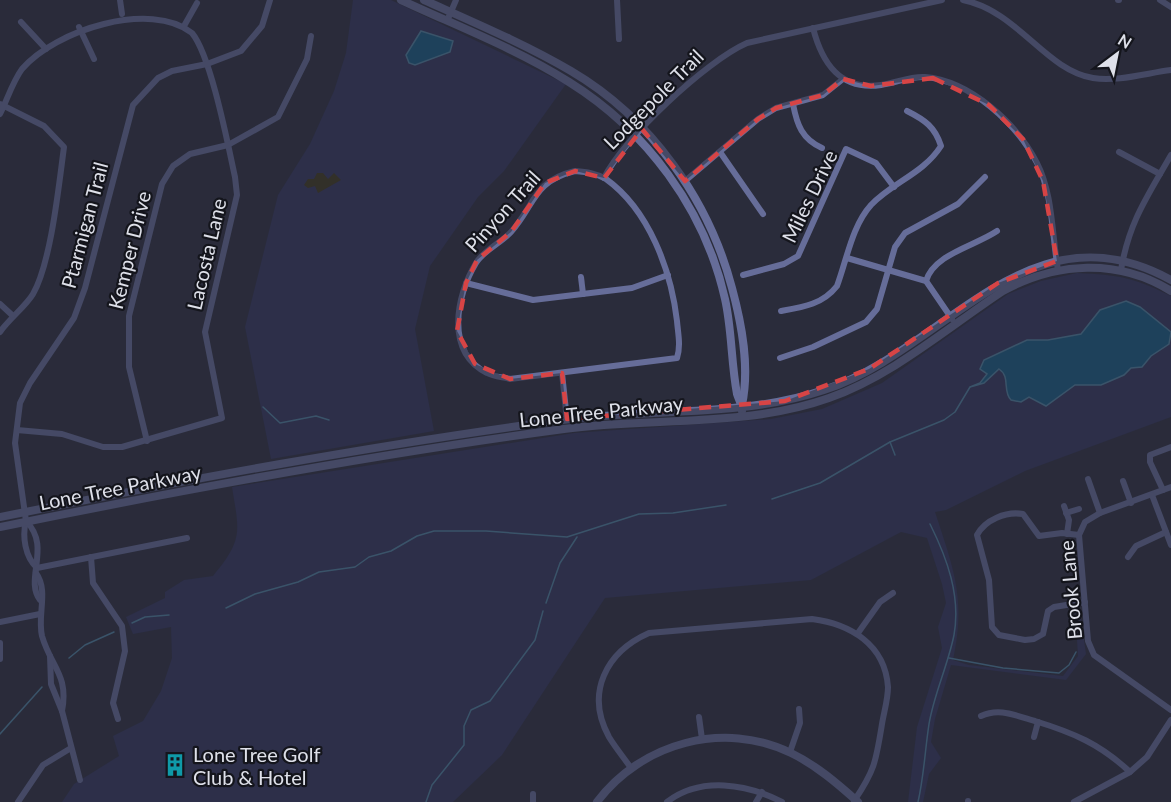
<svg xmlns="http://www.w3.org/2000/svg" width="1171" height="802" viewBox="0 0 1171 802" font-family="Lato,sans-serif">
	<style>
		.green { fill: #31335b }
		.sand { fill: #3d3514 }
		.water { fill: #115c84; stroke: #4e84a2; stroke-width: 1.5 }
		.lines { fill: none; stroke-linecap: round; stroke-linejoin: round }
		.stream { stroke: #4e84a2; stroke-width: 1.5 }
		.minor { stroke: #666d99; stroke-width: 6 }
		.tertiary { stroke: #666d99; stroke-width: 8 }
		.marked { fill: none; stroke: #d74445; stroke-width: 4.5; stroke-dasharray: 12 8; stroke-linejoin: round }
		.labels { text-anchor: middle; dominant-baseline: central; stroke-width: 4.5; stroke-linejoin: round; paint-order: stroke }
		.street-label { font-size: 20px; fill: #dee0e9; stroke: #14151c }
		.poi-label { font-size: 20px; fill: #dee0e9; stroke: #14151c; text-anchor: start }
	</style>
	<rect width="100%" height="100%" fill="#2a2c3b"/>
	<g class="green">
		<polygon points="353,0 391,0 566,84 504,171 478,197 430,266 415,329 434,431 271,459 245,327 278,195 310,144 334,91 346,53"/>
		<path d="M1077 273C1119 275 1133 277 1171 296V417L1025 471 946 510 935 512C954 570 966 599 953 660L969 665 1063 676 1078 656 1075 609 1080 612 1086 654 1066 680 951 665 935 719 931 742 941 758 929 774 923 802H908L917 727 942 648 938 627 946 603 942 584 927 538 901 532 811 580 605 598 502 755 453 802H62L74 784 119 756 113 736 143 721 161 691 172 658 171 627 133 634 126 617 165 598V592L184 580 213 576C244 539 239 531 232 487L574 433 771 419 822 409 882 383 1008 294 1041 281Z"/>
	</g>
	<polygon class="sand" points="317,173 323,173 328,179 334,173 341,180 318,193 315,186 308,188 304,185 308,179 314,179"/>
	<g class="water">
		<polygon points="421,31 453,41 450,52 415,65 409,63 406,55"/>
		<path d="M1126 301 1140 307 1171 332 1169 344 1151 356 1142 367 1131 368 1124 375 1101 385H1075L1046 406 1029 397 1021 402 1011 400C1002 391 1011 377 999 369L984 383 970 387 980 383 987 374 980 369 984 360 1027 340H1048L1081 334 1100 310Z"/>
	</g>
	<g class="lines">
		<g class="stream">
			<polyline points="263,407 280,423 316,416 329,420"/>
			<polyline points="890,442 895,455"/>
			<polyline points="772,499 820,483 890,442 944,420 955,412 970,387"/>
			<polyline points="546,603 560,563 577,537"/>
			<polyline points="226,608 255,594 298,582 319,572 355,567 369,557 391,551 417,536 434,531 486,531 567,537 639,514 673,513 726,505"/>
			<polyline points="132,623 145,617 169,615"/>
			<polyline points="69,658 85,645 114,632"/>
			<polyline points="949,658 1003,668 1059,673 1069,665 1076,652"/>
			<polyline points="0,734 42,687"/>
			<polyline points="426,802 432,785 464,745 464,726 471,710 490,701 535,640 543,611"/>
			<path d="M918 802C924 776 925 750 929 724 934 694 948 665 954 635 961 596 947 558 930 524"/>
		</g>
		<g class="minor">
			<polyline points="120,0 122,14"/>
			<polyline points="617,0 619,39"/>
			<path d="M963 0C1018 11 1045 70 1093 78 1117 82 1147 73 1171 70"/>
			<polyline points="1118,0 1119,0"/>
			<polyline points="1160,0 1171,7"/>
			<polyline points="447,21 456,0"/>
			<polyline points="21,22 46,49"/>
			<polyline points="184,26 197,3"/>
			<polyline points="79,27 94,59"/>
			<path d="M813 28C822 63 840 91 881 85 896 83 910 76 925 77 971 81 1017 124 1037 163 1053 194 1052 236 1058 270"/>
			<path d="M0 104 44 126 64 147C59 184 51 263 33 294 26 306 9 319 0 332"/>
			<path d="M793 104C797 125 802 139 822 148"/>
			<path d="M0 114C7 100 13 81 22 69 55 30 151 0 192 33 211 56 228 145 235 177L237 195 205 332 222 418 122 447H103L62 434 17 430"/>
			<polyline points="720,152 763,214"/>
			<polyline points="1119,152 1160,174"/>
			<path d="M575 171C586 172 596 173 606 179 649 210 671 270 677 321 678 334 681 345 677 358L510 379C503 377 494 377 487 373 445 352 456 296 476 263 484 250 501 243 511 232 535 205 533 181 575 171Z"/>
			<path d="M604 178C624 138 706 61 747 43L942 0"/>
			<polyline points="685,181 758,119 776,108 823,95 843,79"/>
			<polyline points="847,258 926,281 952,319"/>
			<path d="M1121 270C1129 222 1147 197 1171 155"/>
			<polyline points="743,275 784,264 798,256 846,149 876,163 894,187"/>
			<polyline points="581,277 583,294"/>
			<path d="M926 281C934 254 975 246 997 231"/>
			<polyline points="466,283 533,300 632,288 668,275"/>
			<polyline points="0,304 12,315"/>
			<path d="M781 311C804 307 823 304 837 286 847 259 852 226 871 205 893 182 923 174 941 146 935 127 925 120 907 111"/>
			<polyline points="780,358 813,347 866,322 877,309 895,247 905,233 958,204 985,177"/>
			<polyline points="562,373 567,420"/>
			<polyline points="147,441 129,367 129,316 162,184 173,166 190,154 228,145 278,117 307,59 311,36"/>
			<polyline points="1088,479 1100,513"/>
			<polyline points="1123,481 1131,503"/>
			<polyline points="1171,487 1100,513 1085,522 1079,535 1088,641 1094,655 1171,710"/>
			<polyline points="1163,490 1150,462 1150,455 1171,447"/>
			<polyline points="1152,495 1171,545"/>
			<polyline points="1064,506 1069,520 1067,534"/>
			<polyline points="1066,513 1079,509"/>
			<path d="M26 521C52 547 24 579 40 600"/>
			<path d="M1079 535 1062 533 1039 536 1023 514C1006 511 985 520 977 535L989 580 992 627 999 635 1025 640 1034 639 1043 634 1048 611 1054 607 1085 602"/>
			<polyline points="91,557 93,583 122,626 125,651 113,703 118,719"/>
			<polyline points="1128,557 1136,546 1166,532"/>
			<path d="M37 568C25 557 22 536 26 521L15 443 20 403 30 383 74 318 85 288 133 105 158 78 172 71 207 64 241 51 262 26 270 0"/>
			<polyline points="37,568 187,538"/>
			<path d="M36 573C49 591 37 615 42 636 51 667 69 675 62 711"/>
			<polyline points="0,622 40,614"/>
			<polyline points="858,633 880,602 893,593"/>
			<polyline points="0,643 0,659"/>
			<polyline points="50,656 51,684 62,711 80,780"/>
			<path d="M981 716C1000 707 1016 716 1035 721 1074 733 1100 744 1130 772"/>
			<polyline points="699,717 702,739"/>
			<polyline points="1034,737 1038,722"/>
			<polyline points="790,752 800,723 799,709"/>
			<path d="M631 768C624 758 615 747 609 737 585 693 606 652 649 633L812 619C850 624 885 644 888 687 888 699 884 712 882 724 876 761 875 770 854 801"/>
			<polyline points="533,794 533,802"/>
			<polyline points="18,802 43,765 71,748"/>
			<path d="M667 802C701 776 747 784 782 802"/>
			<polyline points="756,802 762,792"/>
			<polyline points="968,802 968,801"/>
			<polyline points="1074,802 1130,772 1147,757 1171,720"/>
		</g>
		<g class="tertiary">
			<path d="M401 0C457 26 517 49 569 82 646 130 705 209 725 299 732 330 731 362 737 394 739 400 742 405 742 411"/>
			<path d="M424 0C473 22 525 44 571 71 651 118 709 200 732 288 742 325 750 367 742 405"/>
			<path d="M0 517C186 480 374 445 562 420 649 408 740 418 824 390 945 351 1028 201 1171 280"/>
			<path d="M0 527C187 489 375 454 564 429 651 417 745 428 829 398 892 376 947 328 1003 291 1056 262 1118 258 1171 291"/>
			<path d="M597 802C641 743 724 720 791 753 816 765 838 784 858 802"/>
		</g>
	</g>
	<path d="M0 0H1171V802H0ZM933 78 989 105 1023 139 1043 181 1057 261 998 283 869 369 785 401 567 419 562 373 510 379 475 364 457 331 466 283 477 260 511 232 545 183 575 171 604 178 642 129 685 181 758 119 776 108 823 95 843 79 871 86Z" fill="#2a2c3b" fill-opacity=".55" fill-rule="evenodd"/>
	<path class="marked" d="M933 78 989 105 1023 139 1043 181 1057 261 998 283 869 369 785 401 567 419 562 373 510 379 475 364 457 331 466 283 477 260 511 232 545 183 575 171 604 178 642 129 685 181 758 119 776 108 823 95 843 79 871 86Z"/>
	<defs>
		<g id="building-bare" transform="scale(1.8)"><path d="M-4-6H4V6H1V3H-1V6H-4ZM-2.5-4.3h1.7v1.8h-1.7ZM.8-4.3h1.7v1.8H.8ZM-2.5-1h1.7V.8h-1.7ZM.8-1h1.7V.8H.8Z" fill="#0f9aa8" stroke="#14151c" stroke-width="2.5" paint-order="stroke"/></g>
	</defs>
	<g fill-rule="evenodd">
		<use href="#building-bare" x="175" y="765"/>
	</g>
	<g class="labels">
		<g class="street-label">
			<text transform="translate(653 99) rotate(-45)">Lodgepole Trail</text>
			<text transform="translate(809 196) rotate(-64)">Miles Drive</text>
			<text transform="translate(502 211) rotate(-48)">Pinyon Trail</text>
			<text transform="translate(84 225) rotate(-75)">Ptarmigan Trail</text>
			<text transform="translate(129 250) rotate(-76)">Kemper Drive</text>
			<text transform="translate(206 254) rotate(-77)">Lacosta Lane</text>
			<text transform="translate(601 411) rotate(-6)">Lone Tree Parkway</text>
			<text transform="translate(120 487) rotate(-11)">Lone Tree Parkway</text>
			<text transform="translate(1070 590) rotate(-95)">Brook Lane</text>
		</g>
		<g class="poi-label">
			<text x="193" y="754">Lone Tree Golf<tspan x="193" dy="23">Club &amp; Hotel</tspan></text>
		</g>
	</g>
	<g transform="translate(1117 54) rotate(32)" stroke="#14151c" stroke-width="4.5" paint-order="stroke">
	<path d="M0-4.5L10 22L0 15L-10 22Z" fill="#dee0e9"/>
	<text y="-9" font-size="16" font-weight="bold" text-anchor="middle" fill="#dee0e9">N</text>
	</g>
</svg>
